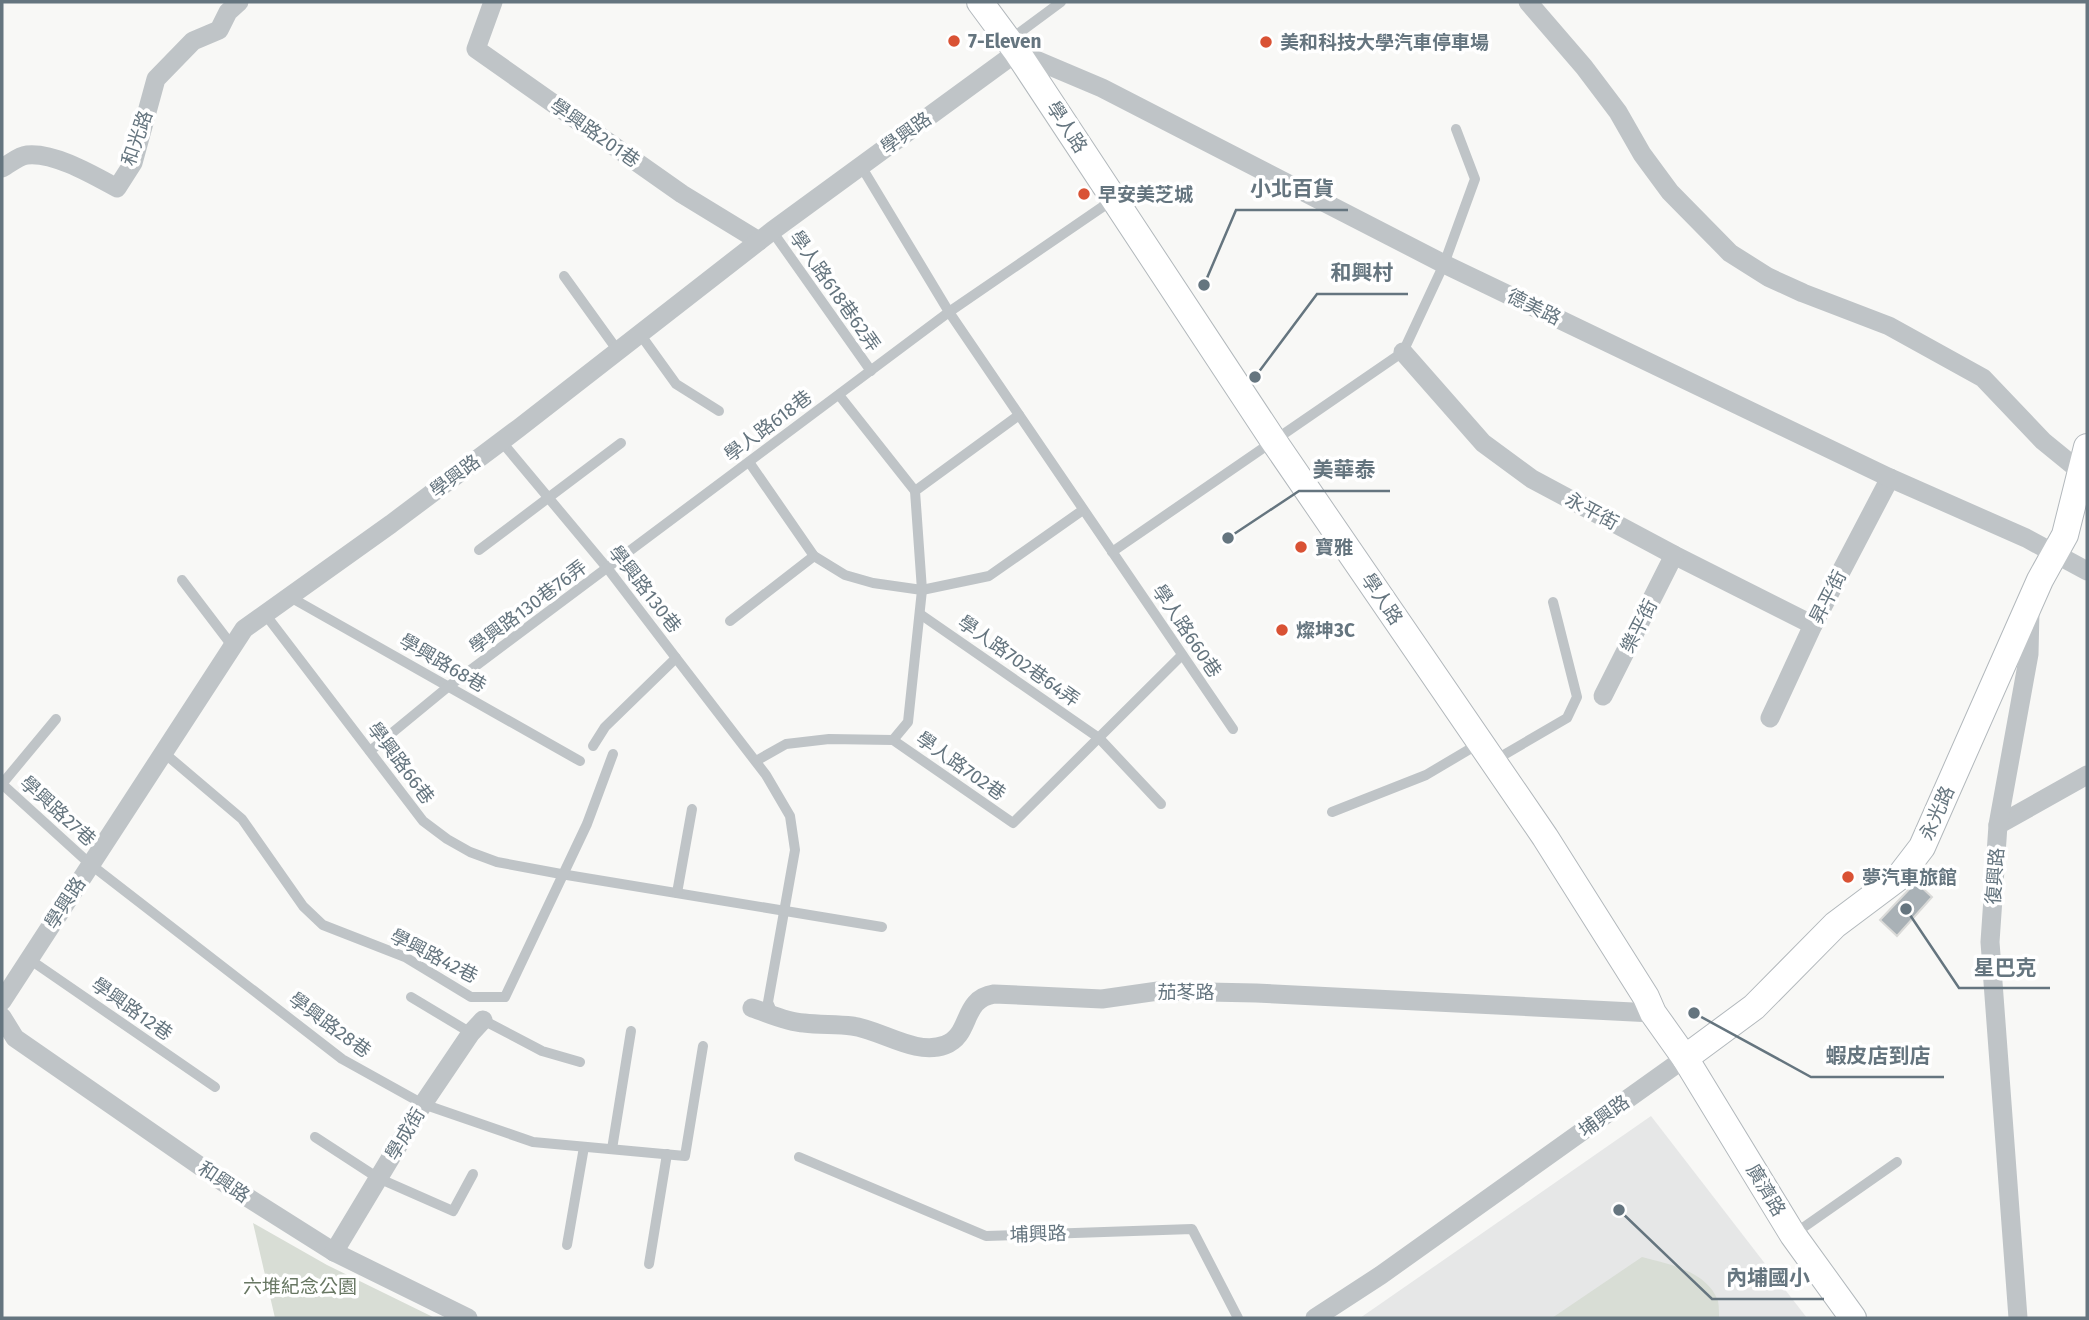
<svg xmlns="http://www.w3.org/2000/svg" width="2089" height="1320" viewBox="0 0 2089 1320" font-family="'Fira Sans','Noto Sans TC',sans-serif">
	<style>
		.built { fill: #e6e7e7 }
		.green { fill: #d8ddd5 }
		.building { fill: #a9b1b6; stroke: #dadad8; stroke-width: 2 }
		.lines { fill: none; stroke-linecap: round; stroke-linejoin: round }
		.secondary-casing { stroke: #b2b8bc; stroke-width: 28 }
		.lane { stroke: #bfc4c7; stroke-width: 10 }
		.street { stroke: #bfc4c7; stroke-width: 19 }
		.secondary { stroke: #fff; stroke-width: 26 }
		.poi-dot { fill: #d95234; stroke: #fff; stroke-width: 2.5 }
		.labels { text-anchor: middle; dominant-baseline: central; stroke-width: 7; stroke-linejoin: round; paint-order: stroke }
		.poi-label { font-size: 19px; font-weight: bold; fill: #65757f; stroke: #fff; text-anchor: start }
		.street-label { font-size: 19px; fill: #65757f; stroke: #fff }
		.park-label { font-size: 19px; fill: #687763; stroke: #fff }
		.leader { fill: none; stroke: #65757f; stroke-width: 2.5 }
		.callout-dot { fill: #65757f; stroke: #fff; stroke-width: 2.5 }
		.callout-label { font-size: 21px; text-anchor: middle; font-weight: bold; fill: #65757f; stroke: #fff; stroke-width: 7; stroke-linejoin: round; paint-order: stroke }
	</style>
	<rect width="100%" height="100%" fill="#f8f8f6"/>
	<polygon class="built" points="1651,1116 1807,1318 1360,1318"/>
	<g class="green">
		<polygon points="253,1223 327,1265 435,1318 275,1318"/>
		<path d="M1642 1257C1669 1264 1707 1271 1718 1301 1719 1306 1719 1313 1719 1318H1552Z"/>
	</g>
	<polygon class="building" points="1916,882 1932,897 1897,936 1880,920"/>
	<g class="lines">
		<g class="secondary-casing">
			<g id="secondary">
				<polyline points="980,2 1017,52 1273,440 1545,837 1646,997 1653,1013 1685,1058 1793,1235 1853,1318"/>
				<polyline points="1685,1058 1754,1007 1835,925 1899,877 1922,847 2040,580 2065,535 2087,447"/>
			</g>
		</g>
		<g class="lane">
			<polyline points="1011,39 1061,2"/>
			<polyline points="861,166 949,312 1233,729"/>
			<polyline points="772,231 871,371"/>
			<polyline points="564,276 618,351"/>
			<polyline points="640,334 676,384 719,411"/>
			<polyline points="839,395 915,491"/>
			<polyline points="501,441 608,569 676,658 766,775 790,816 795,850 768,1002 773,1014"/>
			<polyline points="749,462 814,556 845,575 873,583 922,590 989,576 1083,510"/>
			<polyline points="479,550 621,443"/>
			<polyline points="1112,552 1403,352 1444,264 1475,179 1456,129"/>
			<polyline points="182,580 233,647"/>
			<polyline points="290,597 580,761"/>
			<polyline points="265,614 423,821 447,839 470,852 497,862 561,874 882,927"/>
			<polyline points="920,614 1099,738 1161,804"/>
			<polyline points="730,621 814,556"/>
			<polyline points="893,740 1013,823 1182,655"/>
			<polyline points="893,740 908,722 922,590 915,491 1019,415"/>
			<polyline points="593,746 605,727 676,658"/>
			<polyline points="370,751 449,686 949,312 1114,199"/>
			<polyline points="163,752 242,819 303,906 323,925 405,957 471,997 505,997 587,824 613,754"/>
			<polyline points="1495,760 1567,718 1577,697 1553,602"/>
			<polyline points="756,761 786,744 829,739 893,740"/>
			<polyline points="2,784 90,864 342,1059 423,1104 533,1142 685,1156 703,1046"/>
			<polyline points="2,784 56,719"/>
			<polyline points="1332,812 1426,775 1480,743"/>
			<polyline points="677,893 692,809"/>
			<polyline points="29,959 215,1087"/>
			<polyline points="411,997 471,1033"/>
			<polyline points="483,1020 542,1051 580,1062"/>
			<polyline points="315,1137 378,1178 453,1211 473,1174"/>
			<polyline points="612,1149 631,1031"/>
			<polyline points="799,1157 986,1236 1192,1229 1238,1318"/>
			<polyline points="1794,1234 1897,1162"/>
			<polyline points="567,1245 584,1147"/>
			<polyline points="649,1264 667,1154"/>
		</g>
		<g class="street">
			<polyline points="493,2 476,49 682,194 759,241"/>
			<polyline points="1528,2 1584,67 1618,112 1642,154 1670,192 1730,253 1768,277 1803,293 1889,326 1983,378 2043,441 2081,472"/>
			<path d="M2 168C10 164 18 156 27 155 54 152 93 175 117 188L133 163 156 79 193 41 219 30 228 12 239 2"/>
			<polyline points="1403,352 1483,443 1532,479 1674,555 1813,625"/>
			<polyline points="1603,696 1674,555"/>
			<polyline points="1770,718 1813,625 1890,478"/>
			<polyline points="1998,825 2087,775"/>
			<polyline points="2,1001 244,629 391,524 519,428 772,231 1017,52 1102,88 1444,264 1890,478 2026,538 2087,571"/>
			<path d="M752 1008C768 1013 786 1022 804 1023 820 1025 836 1024 852 1026 882 1030 915 1056 945 1045 972 1035 961 999 994 994L1102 999 1158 991 1256 993 1653 1013"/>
			<polyline points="2,1017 15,1038 223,1182 334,1252 468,1318"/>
			<polyline points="334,1252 423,1104 471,1033 483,1020"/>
			<polyline points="1315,1318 1381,1275 1685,1058"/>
			<polyline points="2018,1318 1990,942 1998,825 2029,654 2030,611"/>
		</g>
		<use href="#secondary" class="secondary"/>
	</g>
	<g class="poi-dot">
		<circle cx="954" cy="41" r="7"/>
		<circle cx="1266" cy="42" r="7"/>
		<circle cx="1084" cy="194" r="7"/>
		<circle cx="1301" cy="547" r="7"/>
		<circle cx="1282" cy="630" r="7"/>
		<circle cx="1848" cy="877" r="7"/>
	</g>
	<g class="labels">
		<g class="poi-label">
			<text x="968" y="41">7-Eleven</text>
			<text x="1280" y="42">美和科技大學汽車停車場</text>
			<text x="1098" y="194">早安美芝城</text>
			<text x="1315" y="547">寶雅</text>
			<text x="1296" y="630">燦坤3C</text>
			<text x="1862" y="877">夢汽車旅館</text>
		</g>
		<g class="street-label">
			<text transform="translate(1067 127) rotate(57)">學人路</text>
			<text transform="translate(595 133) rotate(35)">學興路201巷</text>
			<text transform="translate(906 133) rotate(-36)">學興路</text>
			<text transform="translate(137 138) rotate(-71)">和光路</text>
			<text transform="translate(835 291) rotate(55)">學人路618巷62弄</text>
			<text transform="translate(1534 307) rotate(26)">德美路</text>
			<text transform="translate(768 426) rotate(-37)">學人路618巷</text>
			<text transform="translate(455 476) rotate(-37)">學興路</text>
			<text transform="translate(1592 511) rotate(28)">永平街</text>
			<text transform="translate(645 589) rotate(52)">學興路130巷</text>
			<text transform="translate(1828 597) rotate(-63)">昇平街</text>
			<text transform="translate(1382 599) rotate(56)">學人路</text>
			<text transform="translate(528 607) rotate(-37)">學興路130巷76弄</text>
			<text transform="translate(1639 626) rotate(-63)">樂平街</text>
			<text transform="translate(1187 631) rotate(56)">學人路660巷</text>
			<text transform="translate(1019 661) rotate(35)">學人路702巷64弄</text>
			<text transform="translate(443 663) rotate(30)">學興路68巷</text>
			<text transform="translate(401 763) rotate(53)">學興路66巷</text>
			<text transform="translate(961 766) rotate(35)">學人路702巷</text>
			<text transform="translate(58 811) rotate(42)">學興路27巷</text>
			<text transform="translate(1937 813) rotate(-66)">永光路</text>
			<text transform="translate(1995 876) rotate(-86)">復興路</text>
			<text transform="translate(65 903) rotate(-57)">學興路</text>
			<text transform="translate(434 956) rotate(27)">學興路42巷</text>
			<text x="1186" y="992">茄苳路</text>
			<text transform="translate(132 1009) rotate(35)">學興路12巷</text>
			<text transform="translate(330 1025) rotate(36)">學興路28巷</text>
			<text transform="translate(1604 1116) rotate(-36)">埔興路</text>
			<text transform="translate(405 1134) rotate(-59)">學成街</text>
			<text transform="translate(224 1182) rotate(34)">和興路</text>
			<text transform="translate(1766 1190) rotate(59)">廣濟路</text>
			<text transform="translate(1038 1234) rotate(-2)">埔興路</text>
		</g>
		<g class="park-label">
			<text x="300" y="1286">六堆紀念公園</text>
		</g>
	</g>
	<path class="leader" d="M1204 285L1236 210H1348M1255 377L1317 294H1408M1228 538L1299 491H1390M1906 909L1959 988H2050M1694 1013L1811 1077H1944M1619 1210L1712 1299H1824"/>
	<g class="callout-dot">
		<circle cx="1204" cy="285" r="7"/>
		<circle cx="1255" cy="377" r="7"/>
		<circle cx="1228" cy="538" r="7"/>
		<circle cx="1906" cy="909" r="7"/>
		<circle cx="1694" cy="1013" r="7"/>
		<circle cx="1619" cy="1210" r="7"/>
	</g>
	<g class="callout-label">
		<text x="1292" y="196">小北百貨</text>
		<text x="1362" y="280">和興村</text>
		<text x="1344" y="477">美華泰</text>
		<text x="2005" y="975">星巴克</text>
		<text x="1878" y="1063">蝦皮店到店</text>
		<text x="1768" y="1285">內埔國小</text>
	</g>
	<rect width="2089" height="1320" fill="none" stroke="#65757f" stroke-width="7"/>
</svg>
